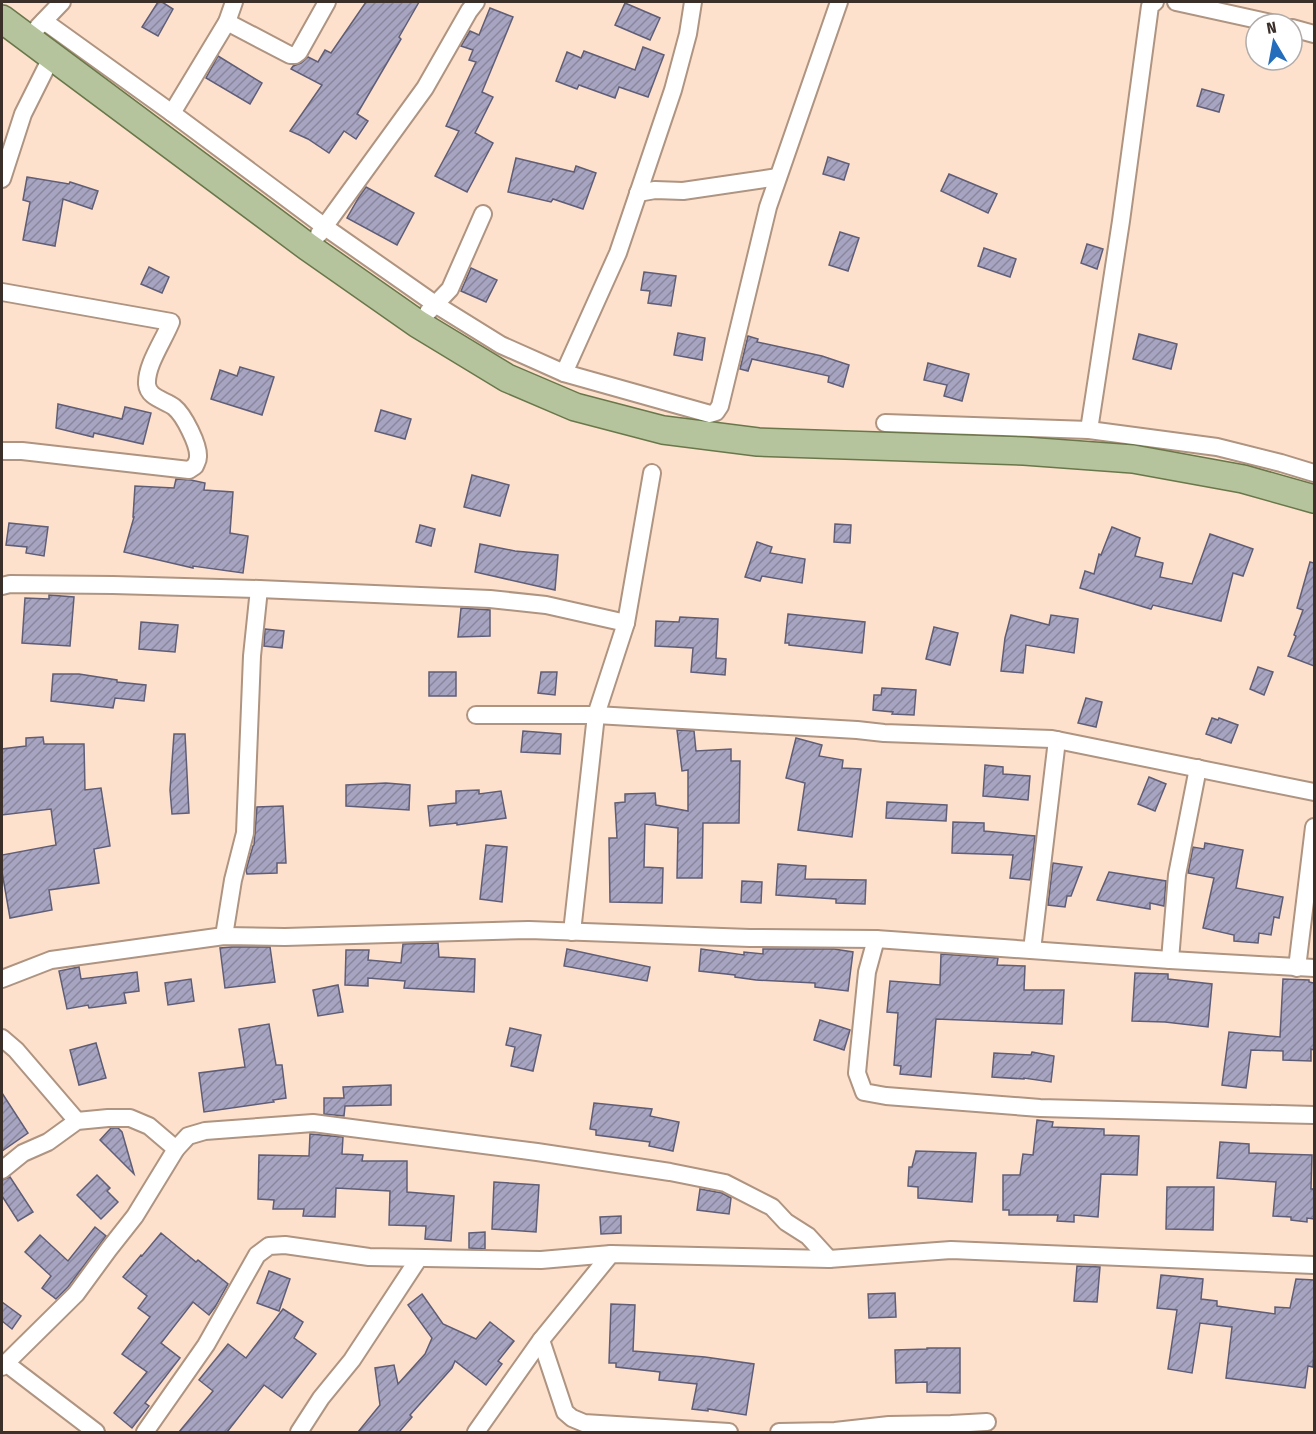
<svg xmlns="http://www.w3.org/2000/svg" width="1316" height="1434" viewBox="0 0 1316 1434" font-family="'Fira Sans Condensed',sans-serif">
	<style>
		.building { fill: url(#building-hatch); stroke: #605d76; stroke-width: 1.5 }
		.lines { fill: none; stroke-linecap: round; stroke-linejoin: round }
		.minor-casing { stroke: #ae9481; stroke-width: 20 }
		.primary-casing { stroke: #6a774a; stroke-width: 30 }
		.minor { stroke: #fff; stroke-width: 16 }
		.primary { stroke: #b5c49d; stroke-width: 27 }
	</style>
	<defs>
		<pattern id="building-hatch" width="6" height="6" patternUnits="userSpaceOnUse" patternTransform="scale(1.5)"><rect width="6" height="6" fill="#a7a4c1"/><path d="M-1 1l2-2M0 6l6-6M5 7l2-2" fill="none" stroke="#89869d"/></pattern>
	</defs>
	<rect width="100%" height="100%" fill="#fde1cd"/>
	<g class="building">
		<polygon points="158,2 162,2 173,9 158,36 142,27"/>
		<polygon points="366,2 419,2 399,37 401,39 357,114 368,121 356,139 344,131 329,153 308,139 290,131 322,85 291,69 293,66 301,63 308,57 318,62 325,50 331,53"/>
		<polygon points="625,3 660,18 650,40 615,25"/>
		<polygon points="490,8 513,17 482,92 493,97 475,133 493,143 467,192 435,176 459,131 446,126 476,62 469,60 473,50 461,46 470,31 479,35"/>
		<polygon points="643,47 664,55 648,97 619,87 615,98 579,85 577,89 556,81 567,52 581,58 584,51 635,70"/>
		<polygon points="218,56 262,83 250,104 206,78"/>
		<polygon points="1202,89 1224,95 1219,112 1197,106"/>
		<polygon points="828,157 849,164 844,180 823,174"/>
		<polygon points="516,158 574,172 576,166 596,173 583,209 553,199 551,202 508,192"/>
		<polygon points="949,174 997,194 988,213 941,191"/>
		<polygon points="27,177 69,184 70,182 98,191 92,209 63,199 55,246 23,240 30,202 23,200"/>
		<polygon points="366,187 414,213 397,245 347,218 359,197"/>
		<polygon points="840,232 859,238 848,271 829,265"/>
		<polygon points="1087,244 1103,249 1097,269 1081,263"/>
		<polygon points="984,248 1016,259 1010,277 978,266"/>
		<polygon points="149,267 169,277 162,293 141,284"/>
		<polygon points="471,268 497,280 486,302 461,291"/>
		<polygon points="644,272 676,276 671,306 648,303 650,291 641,290"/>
		<polygon points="678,333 705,338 702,360 674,355"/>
		<polygon points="1139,334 1177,344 1171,369 1133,359"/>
		<polygon points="748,336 758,339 757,342 822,356 849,365 843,387 828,382 829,376 752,359 748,371 740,369"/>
		<polygon points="928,363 969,374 962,401 944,396 947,385 924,380"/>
		<polygon points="240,367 274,377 262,415 211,399 220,370 237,376"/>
		<polygon points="58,404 122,419 125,407 151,413 143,444 94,433 93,437 56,428"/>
		<polygon points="381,410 411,419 405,439 375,431"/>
		<polygon points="472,475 509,485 500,516 464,507"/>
		<polygon points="176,479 191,480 205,483 204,490 233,492 230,533 248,536 243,573 193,566 193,568 124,552 134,517 133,517 135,486 174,488"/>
		<polygon points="9,523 48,527 44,556 26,553 27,547 6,545"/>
		<polygon points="835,524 851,525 850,543 834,542"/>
		<polygon points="420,525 435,529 431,546 416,542"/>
		<polygon points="1112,527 1140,538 1135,556 1163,563 1160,577 1192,584 1210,534 1253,549 1243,576 1233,573 1221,621 1153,605 1151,609 1080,588 1085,571 1094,574 1099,554 1101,555"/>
		<polygon points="757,542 772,547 770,553 805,559 802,583 762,576 760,581 745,577"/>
		<polygon points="480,544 515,551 558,555 555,590 475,572"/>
		<polygon points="1310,562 1314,563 1314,666 1288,656 1296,636 1294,635 1303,610 1297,608"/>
		<polygon points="49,595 74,597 70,646 22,643 25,598 49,599"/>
		<polygon points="461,608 490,610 490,636 458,637"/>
		<polygon points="788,614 865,622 862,653 789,645 789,643 785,643"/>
		<polygon points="1011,615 1049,625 1051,615 1078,619 1074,653 1026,645 1023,673 1001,671 1005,638"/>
		<polygon points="680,617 718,619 716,658 726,659 725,675 691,672 693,648 655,646 656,621 679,622"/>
		<polygon points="141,622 178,625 175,652 139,649"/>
		<polygon points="934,627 958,633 950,665 926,659"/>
		<polygon points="265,629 284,631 282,648 264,646"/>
		<polygon points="1258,667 1273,672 1264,695 1250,689"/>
		<rect x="429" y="672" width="27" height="24"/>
		<polygon points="541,672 557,672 555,695 538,693"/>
		<polygon points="53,674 79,674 117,680 117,682 146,685 144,701 115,698 113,708 51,701"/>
		<polygon points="882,688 916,690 914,715 892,714 893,712 873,710 874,695 881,695"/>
		<polygon points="1086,698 1102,702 1096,727 1078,723"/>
		<polygon points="1212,718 1218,720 1219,718 1238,725 1231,743 1206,734"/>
		<polygon points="677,730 694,731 696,751 731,749 731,761 740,761 739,823 703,823 702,878 677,878 678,828 645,824 644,867 663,868 662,903 610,902 609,838 617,838 615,803 625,802 625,794 655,793 656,805 688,811 688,770 682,771"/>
		<polygon points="523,731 561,734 560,754 521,752"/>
		<polygon points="174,734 185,734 189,813 172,814 170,790"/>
		<polygon points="43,737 44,744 84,744 85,790 101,788 110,846 94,849 99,883 49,890 52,910 10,918 2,872 2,855 56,845 51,809 2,815 2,749 26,746 26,738"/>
		<polygon points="796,738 822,745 819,756 843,760 842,768 861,769 852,837 798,830 805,783 786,778"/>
		<polygon points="985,765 1003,767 1003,774 1030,776 1028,800 983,796"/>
		<polygon points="1149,777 1166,784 1155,811 1138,804"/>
		<polygon points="386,783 410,785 409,810 346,806 346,785"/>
		<polygon points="479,790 479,794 501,791 506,818 457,825 457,823 430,826 428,806 456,803 456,791"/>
		<polygon points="887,802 947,805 946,821 886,818"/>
		<polygon points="283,806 286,863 277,863 277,873 247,874 246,870 253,846 254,845 257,807"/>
		<polygon points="953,822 984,823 984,831 1035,836 1030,880 1010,878 1013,855 952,853"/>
		<polygon points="1205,843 1243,850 1236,888 1283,897 1279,918 1274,917 1271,935 1259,933 1258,943 1234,941 1234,935 1203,928 1214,878 1188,873 1193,847 1204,849"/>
		<polygon points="486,845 507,847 502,902 480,899"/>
		<polygon points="1053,863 1082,867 1071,896 1067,896 1065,907 1048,905"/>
		<polygon points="778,864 806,866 805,879 866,880 865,904 836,903 836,899 776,895"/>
		<polygon points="1109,872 1166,881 1164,906 1150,903 1150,909 1097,900"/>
		<polygon points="742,881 762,882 761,903 741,902"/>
		<polygon points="438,943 439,957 475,959 474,992 404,988 405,981 368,978 368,986 345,985 346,950 369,950 368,960 401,963 403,944"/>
		<polygon points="232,947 270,947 275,982 225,988 220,948"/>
		<polygon points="567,949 650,967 647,981 564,966"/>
		<polygon points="701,949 744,955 744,952 763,954 763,949 834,949 853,952 848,991 815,987 815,983 756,980 735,977 735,975 699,971"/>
		<polygon points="941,954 998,958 997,965 1025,966 1024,990 1064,990 1062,1024 936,1019 931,1077 900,1074 901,1066 894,1065 898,1013 887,1012 890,981 940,985"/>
		<polygon points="79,967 81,979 137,972 139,991 124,993 126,1003 89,1008 88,1005 67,1009 59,971"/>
		<polygon points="1135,973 1168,974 1168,979 1212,984 1208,1027 1165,1022 1132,1021"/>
		<polygon points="191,979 194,1001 168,1005 165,983"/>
		<polygon points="1283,979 1309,980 1309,982 1314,983 1314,1050 1311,1049 1311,1061 1283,1060 1283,1051 1251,1050 1246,1088 1222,1085 1229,1032 1280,1037"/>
		<polygon points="338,985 343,1012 318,1016 313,990"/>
		<polygon points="820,1020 850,1030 844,1050 814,1040"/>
		<polygon points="269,1024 276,1065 282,1065 286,1098 273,1100 274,1102 204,1112 199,1073 245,1067 239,1029"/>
		<polygon points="510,1028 541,1035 533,1071 511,1066 515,1047 506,1045"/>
		<polygon points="96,1043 106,1078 79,1085 70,1050"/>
		<polygon points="1032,1052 1054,1056 1051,1082 1024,1078 1024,1079 992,1077 994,1053 1031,1055"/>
		<polygon points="391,1085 391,1105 345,1106 344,1116 324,1114 324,1098 344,1098 343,1087"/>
		<polygon points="2,1093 28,1133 2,1151"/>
		<polygon points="594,1103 652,1109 650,1116 679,1122 673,1151 649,1146 650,1142 596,1135 596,1130 590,1129"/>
		<polygon points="1037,1120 1053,1122 1052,1127 1104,1129 1104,1135 1139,1136 1137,1175 1101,1174 1098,1217 1074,1215 1074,1222 1057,1221 1058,1215 1009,1215 1009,1210 1003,1210 1003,1175 1020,1175 1023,1154 1033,1155"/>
		<polygon points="111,1128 118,1128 122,1132 134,1174 100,1140"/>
		<polygon points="310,1134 343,1137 342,1154 363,1155 362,1161 407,1161 407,1192 454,1196 451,1241 425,1239 426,1226 389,1225 390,1191 336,1188 335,1217 303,1216 304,1209 273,1209 274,1200 258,1199 259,1155 309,1156"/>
		<polygon points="1220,1142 1249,1144 1249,1153 1312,1155 1311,1189 1314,1189 1314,1219 1307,1218 1307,1222 1291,1220 1291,1217 1273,1216 1276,1182 1217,1178"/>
		<polygon points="916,1151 976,1153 972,1202 918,1198 918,1187 908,1186 909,1167 912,1167"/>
		<polygon points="97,1175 110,1188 107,1191 118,1202 101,1219 77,1195"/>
		<polygon points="10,1177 33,1212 18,1221 2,1196 2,1180"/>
		<polygon points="494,1182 539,1185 536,1232 492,1229"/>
		<polygon points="1167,1187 1214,1187 1213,1230 1166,1229"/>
		<polygon points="700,1189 722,1193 731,1198 729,1214 697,1210"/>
		<polygon points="621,1216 621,1233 601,1234 600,1217"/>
		<polygon points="95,1227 106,1236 68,1287 56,1299 42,1288 51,1276 25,1252 40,1235 68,1261"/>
		<polygon points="485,1232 485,1249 469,1248 469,1233"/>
		<polygon points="161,1233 196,1262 198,1260 228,1284 215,1307 209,1315 193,1302 161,1343 180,1358 145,1403 149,1406 132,1428 114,1413 147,1372 122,1354 150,1317 138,1308 147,1296 123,1277 141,1255 142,1256"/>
		<polygon points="1077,1266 1100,1267 1097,1302 1074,1301"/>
		<polygon points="269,1271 290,1279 279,1311 257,1303"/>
		<polygon points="1161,1275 1203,1279 1201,1299 1217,1301 1217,1306 1275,1314 1275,1307 1290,1308 1296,1279 1314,1280 1314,1350 1313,1367 1308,1366 1305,1388 1226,1378 1232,1327 1200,1323 1192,1373 1168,1369 1177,1310 1157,1308"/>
		<polygon points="895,1293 896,1317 869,1318 868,1294"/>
		<polygon points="422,1294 443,1324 476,1339 490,1322 514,1341 498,1361 502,1364 486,1385 455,1361 452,1368 410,1415 412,1417 399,1432 358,1432 380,1405 375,1368 394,1365 398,1384 425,1354 432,1338 408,1305"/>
		<polygon points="2,1302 21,1316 12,1329 2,1321"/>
		<polygon points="611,1304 635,1305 633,1351 705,1357 754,1364 746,1415 708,1409 708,1411 692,1409 697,1384 659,1380 660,1372 616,1367 616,1363 609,1363"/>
		<polygon points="283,1309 303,1322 294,1338 316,1354 282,1398 264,1385 227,1432 179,1432 213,1391 199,1380 228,1344 246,1358"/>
		<polygon points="927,1348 960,1348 960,1393 927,1392 927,1382 896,1383 895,1350 927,1349"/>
	</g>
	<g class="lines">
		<g class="minor-casing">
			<g id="minor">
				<polyline points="1176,2 1276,24"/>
				<polyline points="44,21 172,113 325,227 435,304 501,345 564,373 710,414 716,412 720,406 768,207 839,2"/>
				<polyline points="227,22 290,55 295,55 299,52 327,2"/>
				<polyline points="38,27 62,2"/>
				<polyline points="1292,28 1314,34"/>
				<polyline points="172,113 227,22 234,2"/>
				<polyline points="2,179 23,114 52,56"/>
				<polyline points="638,193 655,190 683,191 778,177"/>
				<polyline points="319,234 425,88 469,11 476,2"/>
				<path d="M2 292 171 322C164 340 146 365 147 384 148 398 165 400 174 407 184 415 199 445 198 457 198 461 196 463 195 466L189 470 22 451H2"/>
				<polyline points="428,312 450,289 483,214"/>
				<polyline points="564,373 618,253 673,90 688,34 693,2"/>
				<polyline points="885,423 1089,430 1217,447 1281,463 1314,473"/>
				<polyline points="1089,430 1121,221 1150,6 1155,2"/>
				<polyline points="2,586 10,584 113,585 259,589 490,599 546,605 626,623"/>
				<polyline points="476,715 596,715 857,730 884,733 1052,739 1314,792"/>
				<polyline points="572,932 596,715 626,623 652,473"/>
				<polyline points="224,936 233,880 245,833 252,656 259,589"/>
				<polyline points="876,939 867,972 859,1052 857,1073 864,1092 886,1096 1040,1108 1314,1115"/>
				<polyline points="1032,950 1057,740"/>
				<polyline points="1170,960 1177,875 1198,768"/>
				<polyline points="1297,968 1314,827"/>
				<polyline points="2,979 51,960 224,936 285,937 529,930 750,938 876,939 1170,960 1314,968"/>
				<polyline points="2,1038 16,1050 77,1121"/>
				<polyline points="2,1170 23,1153 48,1142 77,1121 108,1118 130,1118 149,1126 176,1149"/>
				<polyline points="541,1340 565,1412 572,1418 584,1423 729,1432"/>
				<polyline points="7,1364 96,1432"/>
				<polyline points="2,1367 76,1294 109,1249 135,1216 176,1149 188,1136 205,1131 313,1123 537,1152 670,1172 725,1183 772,1207 786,1222 808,1236 829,1259"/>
				<polyline points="145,1432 206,1345 257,1255 269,1246 285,1245 369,1257 541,1260 611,1254 829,1259 951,1250 1314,1265"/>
				<polyline points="299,1432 321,1398 352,1360 419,1258"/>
				<polyline points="476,1432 541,1340 611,1254"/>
				<polyline points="779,1432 835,1431 889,1425 951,1424 987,1422"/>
			</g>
		</g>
		<g class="primary-casing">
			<polyline id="primary" points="2,19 308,247 418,324 507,378 575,407 663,430 758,442 1024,451 1133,459 1243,479 1314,499"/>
		</g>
		<use href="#minor" class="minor"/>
		<use href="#primary" class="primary"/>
	</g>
	<rect width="1316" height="1434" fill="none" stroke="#3b3029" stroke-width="6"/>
	<g transform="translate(1274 42) rotate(350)"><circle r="28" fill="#ffffff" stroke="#b1aca9" stroke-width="1.5"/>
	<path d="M0-4.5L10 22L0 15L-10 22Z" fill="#246cbc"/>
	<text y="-9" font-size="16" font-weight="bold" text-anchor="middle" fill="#3b3029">N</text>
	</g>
</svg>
